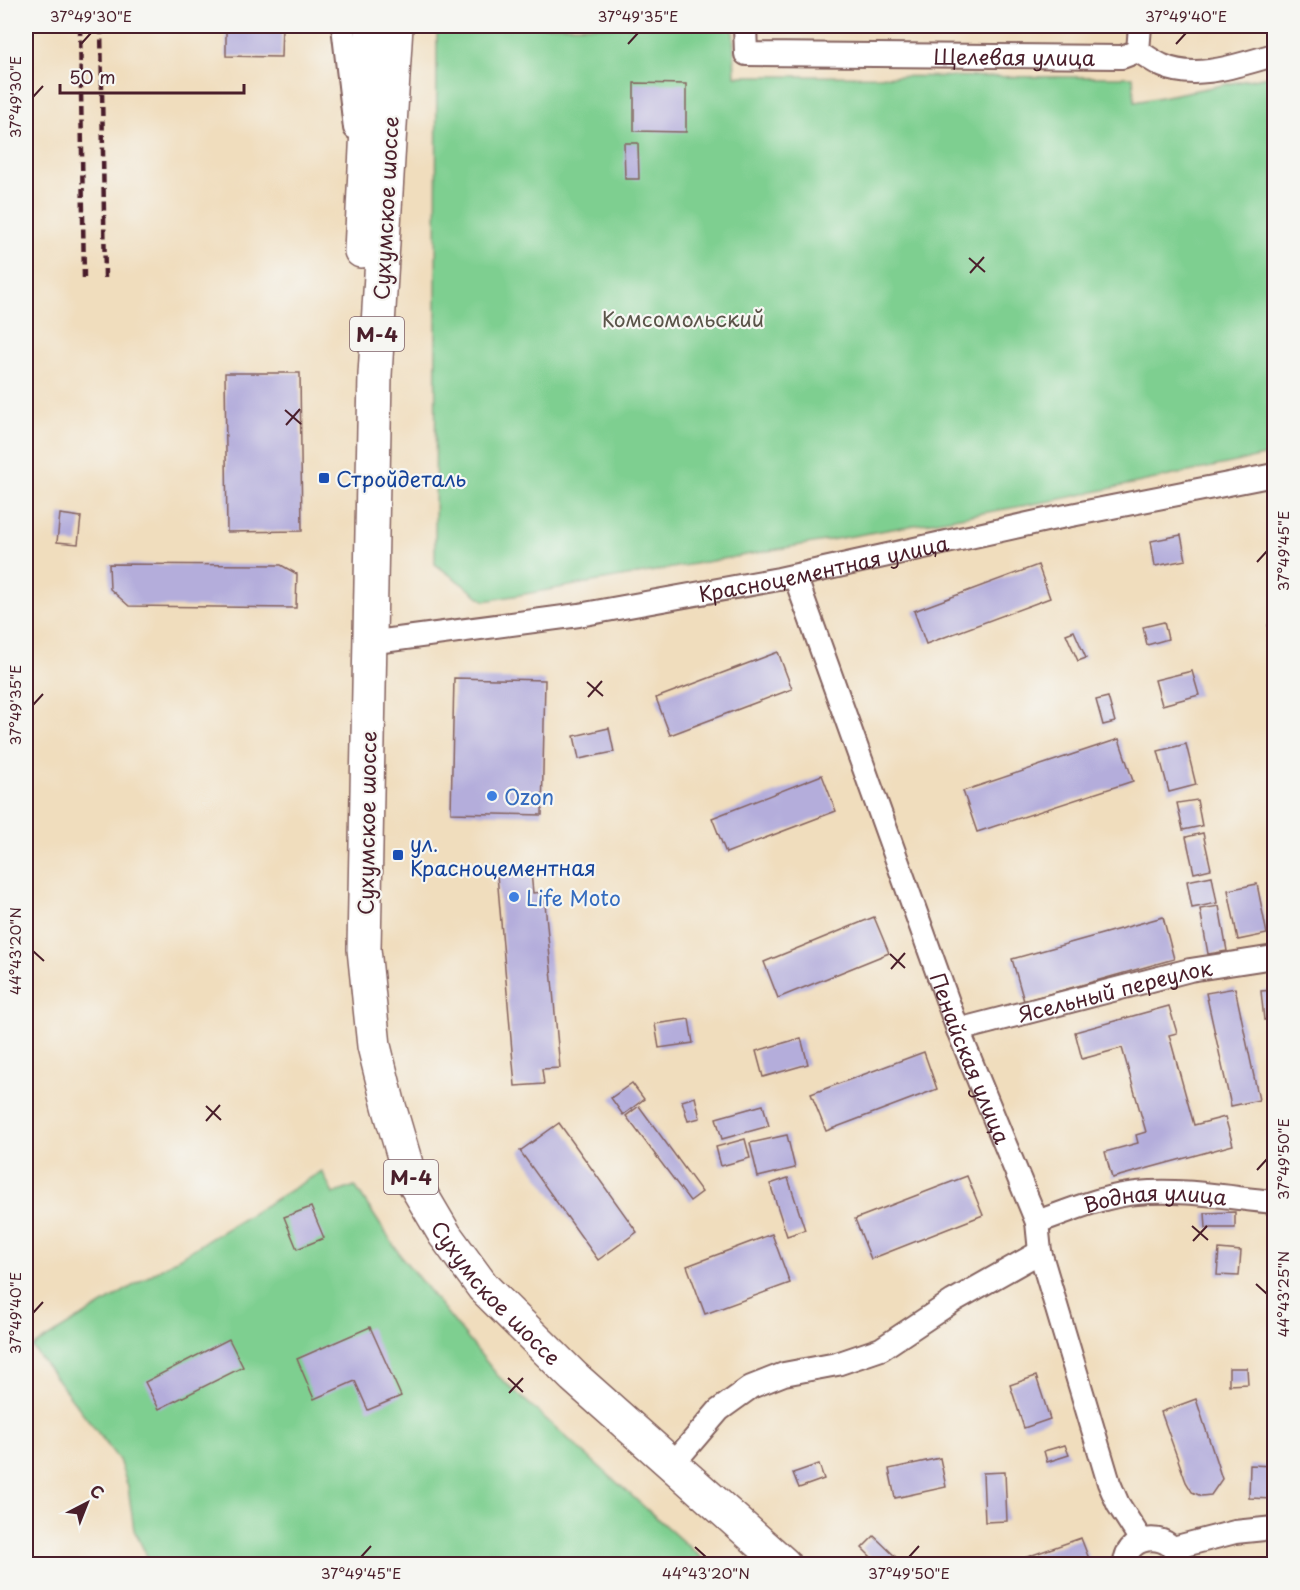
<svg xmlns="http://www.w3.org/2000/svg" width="1300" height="1590" viewBox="0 0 1300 1590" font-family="'Playpen Sans',sans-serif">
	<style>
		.green { fill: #7ecf90; stroke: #64775e; stroke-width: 1.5 }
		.building { fill: #b4addb }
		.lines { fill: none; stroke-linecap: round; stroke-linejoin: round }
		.minor-casing { stroke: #84625e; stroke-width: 26 }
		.trunk-casing { stroke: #84625e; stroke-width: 36 }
		.minor { stroke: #fff; stroke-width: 22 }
		.trunk { stroke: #fff; stroke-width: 33 }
		.rail { stroke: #4a1f2b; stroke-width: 4.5; stroke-dasharray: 9 4.5; stroke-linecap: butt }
		.ticks { fill: none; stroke: #4a1f2b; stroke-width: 2 }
		.transit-dot { fill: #1a4fb4; stroke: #f6f6f2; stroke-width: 2 }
		.shop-dot { fill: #3f7fe0; stroke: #f6f6f2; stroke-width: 2 }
		.labels { text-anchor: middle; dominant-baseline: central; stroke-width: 4.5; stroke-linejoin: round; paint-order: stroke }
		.shield { fill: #f6f6f2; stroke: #7e6067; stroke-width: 1.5 }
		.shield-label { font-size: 20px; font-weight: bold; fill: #4a1f2b }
		.street-label { font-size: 21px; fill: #4a1f2b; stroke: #f6f6f2 }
		.park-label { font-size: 21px; fill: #5a5449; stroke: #f6f6f2 }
		.transit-label { font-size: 21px; fill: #164399; stroke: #f6f6f2; text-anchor: start }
		.shop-label { font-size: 21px; fill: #366cbe; stroke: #f6f6f2; text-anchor: start }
		.neatline { fill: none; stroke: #4a1f2b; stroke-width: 2 }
		.ticks-label { font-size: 15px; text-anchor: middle; fill: #4a1f2b }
	</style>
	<rect width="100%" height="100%" fill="#f6f6f2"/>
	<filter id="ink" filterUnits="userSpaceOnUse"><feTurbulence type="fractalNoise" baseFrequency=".0167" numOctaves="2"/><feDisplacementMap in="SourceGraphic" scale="12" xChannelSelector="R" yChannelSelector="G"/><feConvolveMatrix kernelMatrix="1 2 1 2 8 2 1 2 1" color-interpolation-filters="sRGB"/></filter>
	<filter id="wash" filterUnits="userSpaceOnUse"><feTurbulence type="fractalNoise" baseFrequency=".008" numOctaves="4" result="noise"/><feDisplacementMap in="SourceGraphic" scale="24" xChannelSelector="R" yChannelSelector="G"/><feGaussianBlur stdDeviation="1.35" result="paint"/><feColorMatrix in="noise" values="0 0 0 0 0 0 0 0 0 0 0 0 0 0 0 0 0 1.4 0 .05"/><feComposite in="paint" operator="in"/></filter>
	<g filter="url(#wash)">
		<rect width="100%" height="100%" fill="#f0ddbd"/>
		<g class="green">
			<polygon points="437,26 733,26 735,76 1133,77 1135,102 1274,75 1274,454 1056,500 485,601 435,564"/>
			<polygon points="322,1171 333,1194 355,1186 400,1255 498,1376 708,1564 151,1564 134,1530 128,1487 119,1460 32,1347"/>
		</g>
		<g id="blocks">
			<g class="building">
				<polygon points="226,26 282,26 281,57 226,56"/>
				<polygon points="634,83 686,84 686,132 634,131"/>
				<polygon points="624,143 638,143 639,179 625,179"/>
				<polygon points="225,373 300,373 302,531 227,532"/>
				<polygon points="60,514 81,517 78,544 57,542"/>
				<polygon points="1181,535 1186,560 1155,566 1151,541"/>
				<polygon points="109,564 281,565 297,574 296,608 129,606 110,589"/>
				<polygon points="1038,565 1050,598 926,644 914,611"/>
				<polygon points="1164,622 1168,639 1147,645 1143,627"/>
				<polygon points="1274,624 1274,637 1271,637 1268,625"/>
				<polygon points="1074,631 1086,658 1078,661 1066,634"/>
				<polygon points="778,652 792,689 670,735 656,698"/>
				<polygon points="1192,671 1199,695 1162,705 1155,680"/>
				<polygon points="454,678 545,680 542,815 451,813"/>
				<polygon points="1108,697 1115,722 1103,725 1096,700"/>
				<polygon points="609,728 614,752 579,759 574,736"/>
				<polygon points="1119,739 1133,781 977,832 963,791"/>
				<polygon points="1186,744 1196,785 1169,792 1158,751"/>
				<polygon points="822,775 836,811 726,853 712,818"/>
				<polygon points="1197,800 1202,826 1183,830 1177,803"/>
				<polygon points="1203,833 1211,869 1194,873 1186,837"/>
				<polygon points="531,872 533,893 544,892 560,1068 542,1069 544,1084 515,1086 497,875"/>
				<polygon points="1212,876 1217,903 1192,908 1187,881"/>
				<polygon points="1257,884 1267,934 1238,940 1228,890"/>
				<polygon points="1219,906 1227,951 1208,954 1200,909"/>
				<polygon points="874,917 889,953 778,998 764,962"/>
				<polygon points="1163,917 1174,959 1024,1001 1012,959"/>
				<polygon points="1235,988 1259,1100 1231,1106 1206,993"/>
				<polygon points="1274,990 1274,1018 1264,1020 1261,991"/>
				<polygon points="1169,1006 1177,1033 1169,1035 1194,1125 1225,1117 1233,1145 1112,1178 1105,1152 1138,1143 1136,1135 1146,1132 1122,1048 1082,1059 1075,1032"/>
				<polygon points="689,1019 693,1043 659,1048 655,1024"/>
				<polygon points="801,1038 808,1064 763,1077 756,1051"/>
				<polygon points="924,1052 937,1089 826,1131 811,1094"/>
				<polygon points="632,1083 644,1099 623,1115 611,1098"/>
				<polygon points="695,1097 700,1118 688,1121 682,1101"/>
				<polygon points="763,1105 769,1126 722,1139 716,1118"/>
				<polygon points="639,1106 702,1192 690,1201 626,1116"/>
				<polygon points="559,1123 637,1232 598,1260 520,1151"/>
				<polygon points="787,1135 795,1168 758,1177 750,1143"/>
				<polygon points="745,1139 750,1158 721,1166 716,1147"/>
				<polygon points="967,1176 983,1215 871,1259 855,1219"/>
				<polygon points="788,1178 805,1230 787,1236 770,1184"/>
				<polygon points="311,1207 324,1238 297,1249 284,1217"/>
				<polygon points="1235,1212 1235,1228 1206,1228 1205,1213"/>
				<polygon points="772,1234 790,1283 705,1314 687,1266"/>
				<polygon points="1219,1249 1241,1251 1239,1276 1217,1275"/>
				<polygon points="370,1327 401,1396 368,1410 355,1381 314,1399 297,1359"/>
				<polygon points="229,1339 243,1367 159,1409 145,1382"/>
				<polygon points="1229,1368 1247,1368 1248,1384 1229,1385"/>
				<polygon points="1036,1376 1050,1419 1024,1428 1010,1385"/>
				<polygon points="1196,1399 1222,1479 1211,1495 1201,1496 1192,1492 1186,1482 1161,1412"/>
				<polygon points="1065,1445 1069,1455 1047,1462 1044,1451"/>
				<polygon points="940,1458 946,1487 895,1498 889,1469"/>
				<polygon points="819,1464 824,1479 799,1488 793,1473"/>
				<polygon points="1250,1465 1274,1466 1274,1499 1249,1498"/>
				<polygon points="1005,1472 1007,1521 985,1522 983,1473"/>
				<polygon points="874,1536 903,1564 878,1564 862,1548"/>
				<polygon points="1081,1538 1091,1564 1007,1564"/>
			</g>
		</g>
	</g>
	<g filter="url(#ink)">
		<use href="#blocks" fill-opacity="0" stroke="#84625e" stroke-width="1.5"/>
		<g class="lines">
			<g class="minor-casing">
				<g id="minor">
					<polyline points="343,26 355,128"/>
					<path id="s1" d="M745 26 746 54 1122 57 1138 51C1146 56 1154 62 1163 66 1197 81 1240 64 1274 55"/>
					<polyline points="1138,51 1140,26"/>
					<path id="s2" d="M795 576 958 1030 1037 1222 1040 1252 1109 1483 1118 1504 1141 1540"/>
					<path id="s3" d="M368 643 579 615 779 579 1046 520 1274 475"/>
					<path id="s4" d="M958 1030 1190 970 1274 957"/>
					<path id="s5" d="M1037 1222C1069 1211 1102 1196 1137 1193 1182 1188 1230 1198 1274 1202"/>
					<polyline points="672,1465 719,1410 751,1387 784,1374 837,1364 881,1349 953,1301 1040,1252"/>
					<polyline points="1173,1548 1235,1532 1274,1528"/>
					<path d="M1125 1564C1126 1531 1178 1531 1178 1564"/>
				</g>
			</g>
			<g class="trunk-casing">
				<g id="trunk">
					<path id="s6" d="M396 26 375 375 364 949 374 1046 389 1106 409 1174 445 1235 483 1287 574 1377 784 1564"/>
					<polyline points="361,251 372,26"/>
				</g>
			</g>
			<use href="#minor" class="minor"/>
			<use href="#trunk" class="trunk"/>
			<g class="rail">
				<polyline points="80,26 84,279"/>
				<polyline points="101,26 105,278"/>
			</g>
		</g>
	</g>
	<path class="ticks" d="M81 44 91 33M628 44 638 33M1176 44 1186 33M33 97 43 86M969 258 985 272M970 273 984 257M285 410 301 424M286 425 300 409M1257 562 1267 551M587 682 603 696M588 697 602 681M33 705 43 694M33 951 44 961M890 954 905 968M891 969 905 953M206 1106 221 1120M206 1121 220 1105M1257 1170 1267 1159M1192 1226 1208 1240M1193 1241 1207 1226M1256 1284 1267 1294M33 1313 43 1302M508 1378 523 1392M509 1393 523 1378M695 1547 706 1557M361 1557 371 1546M909 1557 919 1546"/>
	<g class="transit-dot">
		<rect x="318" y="472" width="12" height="12" rx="3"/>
		<rect x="392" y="849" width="12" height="12" rx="3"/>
	</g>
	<g class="shop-dot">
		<circle cx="492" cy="796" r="6"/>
		<circle cx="514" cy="897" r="6"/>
	</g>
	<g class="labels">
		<g class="shield">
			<rect x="350" y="317" width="54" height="34" rx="4.5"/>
			<rect x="384" y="1160" width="54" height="34" rx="4.5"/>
		</g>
		<g class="shield-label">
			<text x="377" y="334">М-4</text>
			<text x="411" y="1177">М-4</text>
		</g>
		<g class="street-label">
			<text stroke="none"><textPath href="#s1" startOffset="296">Щелевая улица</textPath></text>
			<text transform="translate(385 208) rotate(-87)">Сухумское шоссе</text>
			<text stroke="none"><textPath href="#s3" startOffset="462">Красноцементная улица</textPath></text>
			<text transform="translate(366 823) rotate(-89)">Сухумское шоссе</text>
			<text stroke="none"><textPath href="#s4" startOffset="162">Ясельный переулок</textPath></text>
			<text stroke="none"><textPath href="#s2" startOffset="513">Пенайская улица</textPath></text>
			<text stroke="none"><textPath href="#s5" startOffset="122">Водная улица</textPath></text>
			<text stroke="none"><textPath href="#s6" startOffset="1302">Сухумское шоссе</textPath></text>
		</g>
		<g class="park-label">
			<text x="683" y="318">Комсомольский</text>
		</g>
		<g class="transit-label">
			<text x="336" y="478">Стройдеталь</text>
			<text x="410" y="843">ул.<tspan x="410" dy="24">Красноцементная</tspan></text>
		</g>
		<g class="shop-label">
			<text x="504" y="796">Ozon</text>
			<text x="526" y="897">Life Moto</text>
		</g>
	</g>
	<rect width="1300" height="1590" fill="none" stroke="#f6f6f2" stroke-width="66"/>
	<g transform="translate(87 1503) rotate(42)" stroke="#f6f6f2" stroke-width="4.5" paint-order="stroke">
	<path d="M0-4.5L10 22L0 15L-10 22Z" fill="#4a1f2b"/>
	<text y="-9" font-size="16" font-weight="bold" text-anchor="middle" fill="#4a1f2b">С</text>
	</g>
	<path d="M60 84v9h184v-9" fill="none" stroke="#4a1f2b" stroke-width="3"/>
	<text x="69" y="84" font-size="18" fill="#4a1f2b" stroke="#f6f6f2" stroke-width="4.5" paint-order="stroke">50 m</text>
	<rect x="33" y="33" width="1234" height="1524" class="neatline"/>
	<g class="ticks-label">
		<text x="91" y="22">37°49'30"E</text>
		<text x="638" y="22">37°49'35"E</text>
		<text x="1186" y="22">37°49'40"E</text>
		<text transform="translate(16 97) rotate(-90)" y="5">37°49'30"E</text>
		<text transform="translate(1284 551) rotate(-90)" y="5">37°49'45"E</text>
		<text transform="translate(16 705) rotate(-90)" y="5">37°49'35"E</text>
		<text transform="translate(16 951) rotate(-90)" y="5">44°43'20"N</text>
		<text transform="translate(1284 1159) rotate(-90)" y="5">37°49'50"E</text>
		<text transform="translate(1284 1294) rotate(-90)" y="5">44°43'25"N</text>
		<text transform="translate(16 1313) rotate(-90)" y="5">37°49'40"E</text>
		<text x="361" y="1579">37°49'45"E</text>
		<text x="706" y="1579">44°43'20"N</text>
		<text x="909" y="1579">37°49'50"E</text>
	</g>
</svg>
